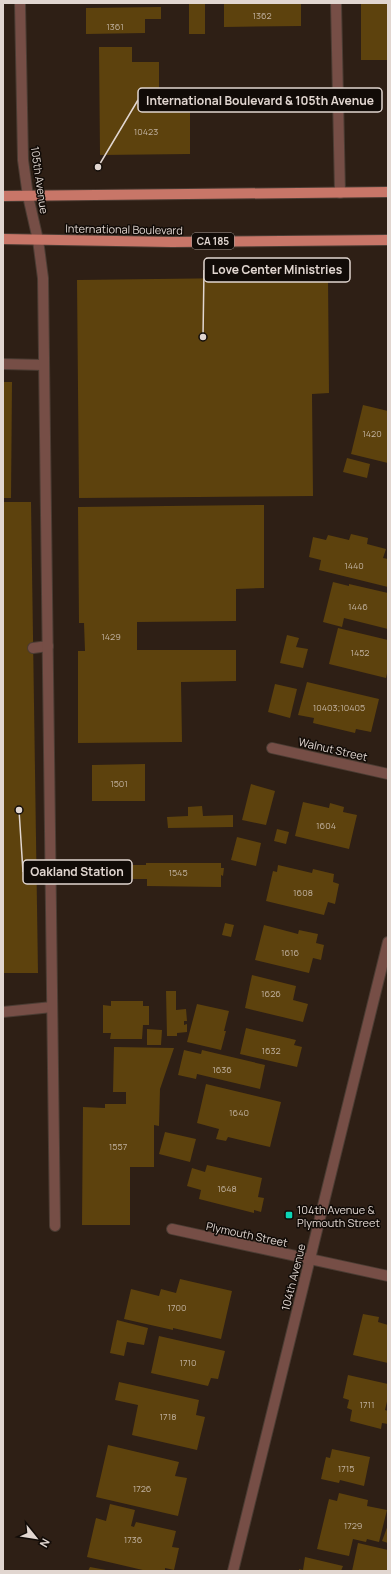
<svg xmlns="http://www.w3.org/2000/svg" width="391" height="1574" viewBox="0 0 391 1574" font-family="Manrope,sans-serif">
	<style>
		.building { fill: #5d420d }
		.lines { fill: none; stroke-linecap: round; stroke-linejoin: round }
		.service-casing { stroke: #4b3c33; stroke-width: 12 }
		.minor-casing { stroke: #4b3c33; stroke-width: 12 }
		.tertiary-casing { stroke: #4b3c33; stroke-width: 12 }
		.primary-casing { stroke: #4b3c33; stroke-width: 12 }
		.service { stroke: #764e46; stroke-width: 10 }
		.minor { stroke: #764e46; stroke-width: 10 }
		.tertiary { stroke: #764e46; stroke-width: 10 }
		.primary { stroke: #c87668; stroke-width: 10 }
		.poi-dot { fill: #0cd5b5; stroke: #110b07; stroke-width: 1.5 }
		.labels { text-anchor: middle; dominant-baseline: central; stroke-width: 3; stroke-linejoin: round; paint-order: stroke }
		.number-label { font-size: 9px; fill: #c0b19f }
		.shield { fill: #110b07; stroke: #a39994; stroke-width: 1 }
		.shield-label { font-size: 10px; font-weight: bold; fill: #e1d6d0 }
		.street-label { font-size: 11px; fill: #e1d6d0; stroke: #110b07 }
		.poi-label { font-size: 11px; fill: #e1d6d0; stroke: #110b07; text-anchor: start }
		.leader { fill: none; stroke: #e1d6d0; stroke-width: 1.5 }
		.callout-dot { fill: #e1d6d0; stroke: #110b07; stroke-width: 1.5 }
		.callout { fill: #110b07; stroke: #e1d6d0; stroke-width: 1.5 }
		.callout-label { font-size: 12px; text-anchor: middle; font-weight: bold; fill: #e1d6d0 }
	</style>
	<rect width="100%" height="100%" fill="#2e1f15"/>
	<g class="building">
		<rect x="189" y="3" width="16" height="31"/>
		<polygon points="224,3 301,3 301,26 224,27"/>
		<rect x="361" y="3" width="27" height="57"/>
		<polygon points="161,7 161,19 145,19 145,33 86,34 86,8"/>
		<polygon points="99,47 132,47 132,62 159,62 159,107 190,108 190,154 100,155"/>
		<polygon points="328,277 329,393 312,394 313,496 79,498 77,280"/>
		<polygon points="3,382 12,382 11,498 3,498"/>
		<polygon points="363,405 388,411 388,463 351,454"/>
		<polygon points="347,458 370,464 367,478 343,472"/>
		<polygon points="3,502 31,502 38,973 3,973"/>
		<polygon points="264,505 264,588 236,589 236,621 137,622 137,650 236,650 236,681 181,682 182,742 78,743 78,651 85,651 84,623 79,623 78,507"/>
		<polygon points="351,534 368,538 367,544 386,549 383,558 388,559 388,587 319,570 321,560 309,557 313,537 326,540 328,535 349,540"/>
		<polygon points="333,582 349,586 349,584 388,593 388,629 344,618 342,627 323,622"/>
		<polygon points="338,628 388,640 388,669 386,678 329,664"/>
		<polygon points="287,635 299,638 296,647 308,649 303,668 280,663"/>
		<polygon points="307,682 379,699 371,732 356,729 355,733 313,723 314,718 298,715"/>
		<polygon points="275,684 297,689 290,718 268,712"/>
		<polygon points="145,764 145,801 92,801 92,765"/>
		<polygon points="251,784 275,791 266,825 242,820"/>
		<polygon points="303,802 329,808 330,803 344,807 343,812 357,815 349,849 295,836"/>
		<polygon points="202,806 203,816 233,815 233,827 168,828 167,817 188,816 188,807"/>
		<polygon points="277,829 289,832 286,844 274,841"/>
		<polygon points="237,837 261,843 256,866 231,860"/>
		<polygon points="146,863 221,863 221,868 224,868 223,876 221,875 221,887 147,886 147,879 131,879 131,865 146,865"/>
		<polygon points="278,865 312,873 313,869 334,874 333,882 339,884 335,904 328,902 324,915 266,901 273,871 277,872"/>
		<polygon points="100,867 120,868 119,884 100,883"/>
		<polygon points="225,923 234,925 231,937 222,935"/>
		<polygon points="264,925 298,934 299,930 318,934 316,943 324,945 321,960 313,958 309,973 255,960"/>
		<polygon points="252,975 296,986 293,1000 308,1004 303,1022 245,1008"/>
		<polygon points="166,991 176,991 176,1010 186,1009 187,1021 184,1021 184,1025 187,1024 187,1032 177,1033 177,1036 167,1036"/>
		<polygon points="111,1001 143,1001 143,1006 149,1006 149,1025 143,1025 142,1039 110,1039 111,1033 103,1033 103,1005 111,1006"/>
		<polygon points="197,1004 229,1011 224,1031 226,1031 221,1050 187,1042"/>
		<polygon points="246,1028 296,1040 294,1045 302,1047 297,1067 240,1054"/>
		<polygon points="147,1029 162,1030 161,1045 147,1045"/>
		<polygon points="114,1047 174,1048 160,1089 159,1126 154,1125 154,1167 130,1167 130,1225 82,1225 83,1107 105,1108 105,1104 126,1104 126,1092 113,1092"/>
		<polygon points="184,1050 201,1054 202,1050 265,1065 260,1089 197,1074 196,1079 178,1075"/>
		<polygon points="206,1084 281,1102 270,1147 228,1137 226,1141 216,1139 219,1129 197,1123"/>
		<polygon points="165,1132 196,1139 190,1162 159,1154"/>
		<polygon points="207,1165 262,1178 258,1197 264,1198 261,1212 254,1210 254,1213 199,1199 201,1190 187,1186 192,1168 205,1172"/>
		<polygon points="180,1279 232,1291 221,1339 173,1328 173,1330 124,1319 131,1289 159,1296 161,1289 176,1293"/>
		<polygon points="363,1314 379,1317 378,1322 388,1325 388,1363 353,1355"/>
		<polygon points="117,1320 148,1328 144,1345 127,1342 124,1356 110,1353"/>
		<polygon points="159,1336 225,1351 218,1379 211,1378 208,1386 151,1373"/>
		<polygon points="348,1375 388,1384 388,1397 385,1410 388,1411 388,1424 382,1423 381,1429 350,1421 352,1410 347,1408 349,1400 343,1398"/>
		<polygon points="119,1382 199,1400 196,1415 205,1417 197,1450 132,1435 138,1405 115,1400"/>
		<polygon points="108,1445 179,1462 175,1476 187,1478 178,1516 96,1497"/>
		<polygon points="332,1449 370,1457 364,1486 340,1480 339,1483 321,1479 326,1457 330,1458"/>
		<polygon points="339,1493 368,1500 367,1506 387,1510 379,1542 367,1539 366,1542 353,1539 349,1556 317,1549 329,1499 337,1501"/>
		<polygon points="110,1504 135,1510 131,1526 134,1527 136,1522 176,1531 172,1547 179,1548 174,1570 165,1568 165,1571 147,1571 87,1557 96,1518 106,1521"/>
		<polygon points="388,1525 388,1543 382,1541"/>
		<polygon points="358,1543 388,1550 388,1571 352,1571"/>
		<polygon points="305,1557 343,1566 341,1571 299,1571 299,1569 303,1570"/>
		<polygon points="90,1567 106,1570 106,1571 88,1571"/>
	</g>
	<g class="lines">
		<g class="service-casing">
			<g id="service">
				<polyline points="3,364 44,365"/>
				<polyline points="33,648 48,646"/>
				<polyline points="3,1012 52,1007"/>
			</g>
		</g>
		<g class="minor-casing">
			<g id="minor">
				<polyline points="336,3 340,193"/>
				<polyline points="38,240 43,278 55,1226"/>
				<polyline points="272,748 388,774"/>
				<polyline points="172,1229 388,1276"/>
			</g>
		</g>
		<g class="tertiary-casing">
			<g id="tertiary">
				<polyline points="20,3 23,160 28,196 38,240"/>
				<polyline points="233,1571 388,942"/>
			</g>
		</g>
		<g class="primary-casing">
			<g id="primary">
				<polyline points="3,196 388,192"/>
				<polyline points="3,239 172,242 388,240"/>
			</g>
		</g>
		<use href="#service" class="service"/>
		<use href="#minor" class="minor"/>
		<use href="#tertiary" class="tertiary"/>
		<use href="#primary" class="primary"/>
	</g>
	<rect class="poi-dot" x="285" y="1211" width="8" height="8" rx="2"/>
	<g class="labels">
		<g class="number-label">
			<text x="262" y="15">1362</text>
			<text x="115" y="26">1361</text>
			<text x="146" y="131">10423</text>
			<text x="372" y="433">1420</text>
			<text x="354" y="565">1440</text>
			<text x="358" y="606">1446</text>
			<text x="111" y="636">1429</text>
			<text x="360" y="652">1452</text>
			<text x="339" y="707">10403;10405</text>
			<text x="119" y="783">1501</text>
			<text x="326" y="825">1604</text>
			<text x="178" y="872">1545</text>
			<text x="303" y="892">1608</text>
			<text x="290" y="952">1616</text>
			<text x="271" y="993">1626</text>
			<text x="271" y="1050">1632</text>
			<text x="222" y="1069">1636</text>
			<text x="239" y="1112">1640</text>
			<text x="118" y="1146">1557</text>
			<text x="227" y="1188">1648</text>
			<text x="177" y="1307">1700</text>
			<text x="188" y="1362">1710</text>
			<text x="367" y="1404">1711</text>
			<text x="168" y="1416">1718</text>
			<text x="346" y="1468">1715</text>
			<text x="142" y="1488">1726</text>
			<text x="353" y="1525">1729</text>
			<text x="133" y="1539">1736</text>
		</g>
		<rect class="shield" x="192" y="233" width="42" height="16" rx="3"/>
		<g class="shield-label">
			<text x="213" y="241">CA 185</text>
		</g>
		<g class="street-label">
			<text transform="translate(40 180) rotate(82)">105th Avenue</text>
			<text transform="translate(124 229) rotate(1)">International Boulevard</text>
			<text transform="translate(333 749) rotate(13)">Walnut Street</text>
			<text transform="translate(247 1234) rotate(12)">Plymouth Street</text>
			<text transform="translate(293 1277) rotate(-76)">104th Avenue</text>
		</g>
		<g class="poi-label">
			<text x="297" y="1209">104th Avenue &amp;<tspan x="297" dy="13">Plymouth Street</tspan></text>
		</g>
	</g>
	<path class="leader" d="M98 167L138 100M203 337L204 270M19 810L23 872"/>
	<g class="callout-dot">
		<circle cx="98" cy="167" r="4"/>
		<circle cx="203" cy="337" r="4"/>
		<circle cx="19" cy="810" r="4"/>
	</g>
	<g class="callout">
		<rect x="138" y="88" width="244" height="24" rx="4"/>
		<rect x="204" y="258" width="146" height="24" rx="4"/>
		<rect x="23" y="860" width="109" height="24" rx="4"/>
	</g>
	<g class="callout-label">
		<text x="260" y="105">International Boulevard &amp; 105th Avenue</text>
		<text x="277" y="274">Love Center Ministries</text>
		<text x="77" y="876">Oakland Station</text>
	</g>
	<rect width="391" height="1574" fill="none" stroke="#e1d6d0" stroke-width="8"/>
	<g transform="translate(36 1538) rotate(120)" stroke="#110b07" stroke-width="3" paint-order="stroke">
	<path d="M0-3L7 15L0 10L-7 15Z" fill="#e1d6d0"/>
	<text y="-6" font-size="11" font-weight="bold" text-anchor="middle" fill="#e1d6d0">N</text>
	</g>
</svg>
